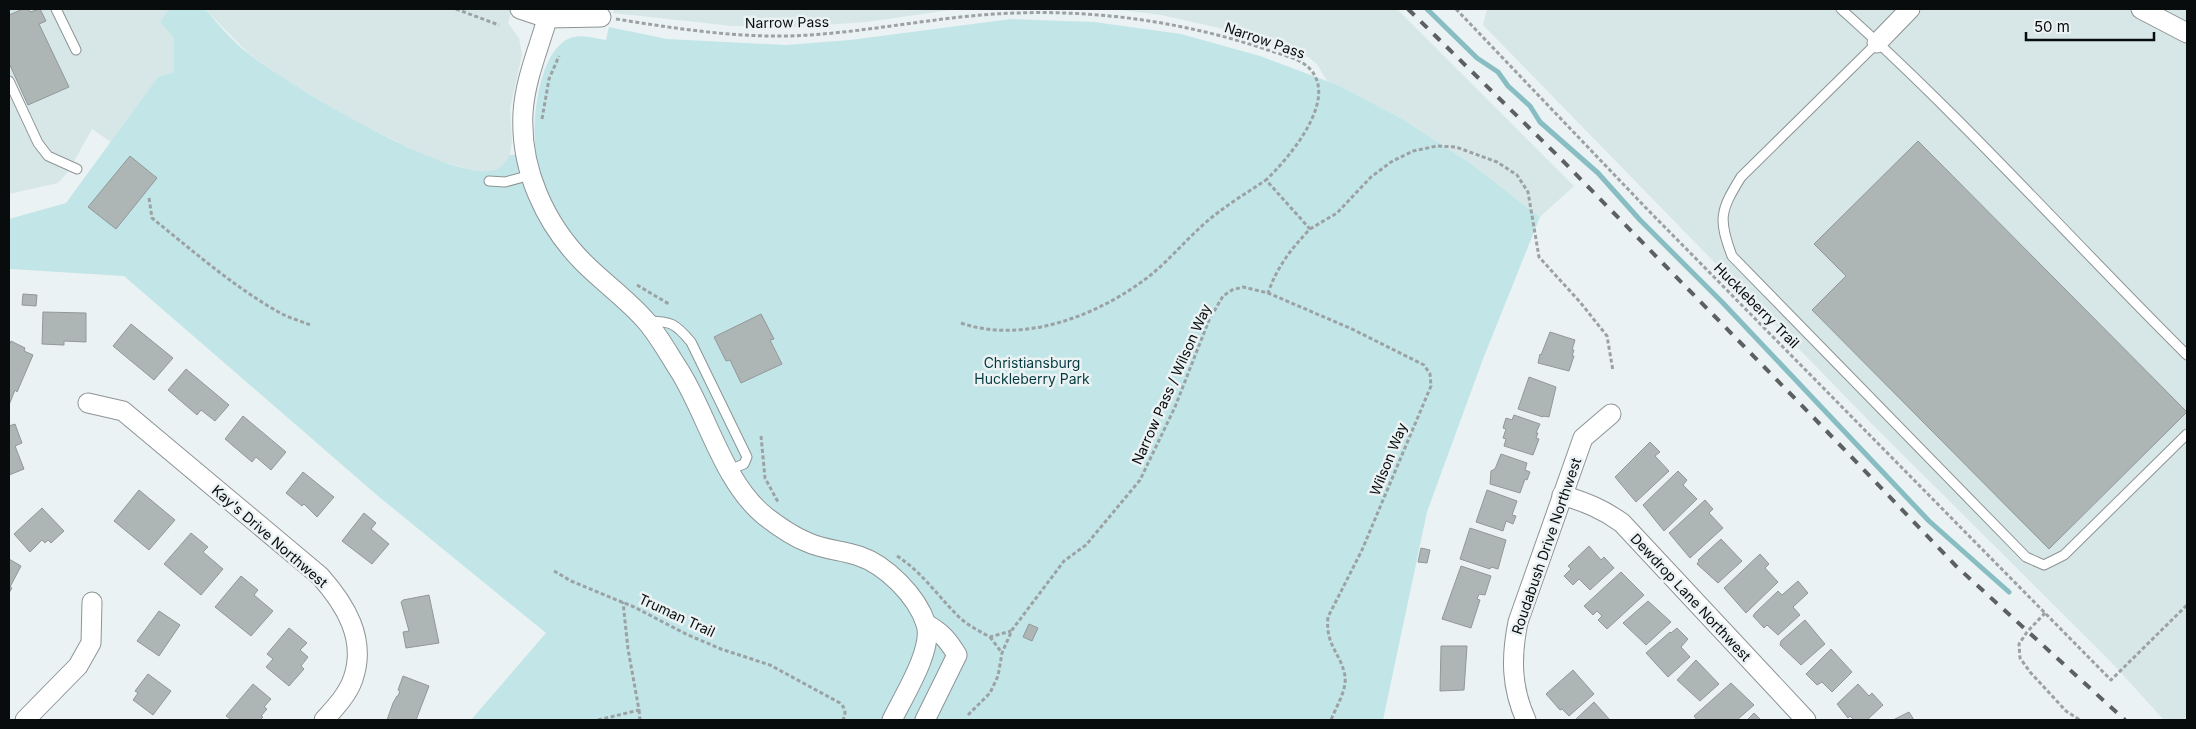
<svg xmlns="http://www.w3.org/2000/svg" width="2196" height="729" viewBox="0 0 2196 729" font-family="Inter,sans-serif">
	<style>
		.built { fill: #d7e7e8 }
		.green { fill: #c2e5e8 }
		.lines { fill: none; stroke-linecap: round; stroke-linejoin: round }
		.stream { stroke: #87bdc3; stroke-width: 5 }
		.building { fill: #aeb5b5; stroke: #929899 }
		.service-casing { stroke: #8d9495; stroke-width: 11 }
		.minor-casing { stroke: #8d9495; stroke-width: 21 }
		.path { stroke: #9ca2a3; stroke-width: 3; stroke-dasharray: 4 2.5; stroke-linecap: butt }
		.service { stroke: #fff; stroke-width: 9 }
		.minor { stroke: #fff; stroke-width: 19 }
		.rail { stroke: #5c6060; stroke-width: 4; stroke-dasharray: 9 9; stroke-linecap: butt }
		.labels { text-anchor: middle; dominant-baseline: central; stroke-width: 5; stroke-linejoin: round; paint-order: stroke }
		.street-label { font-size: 14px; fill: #090c0c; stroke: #ebf2f3 }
		.park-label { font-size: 14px; fill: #043a3f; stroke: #ebf2f3 }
	</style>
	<rect width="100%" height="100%" fill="#ebf2f3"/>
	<g class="built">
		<polygon points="9,9 169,9 160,22 174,38 174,72 158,77 111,142 92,129 68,172 58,183 9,194"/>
		<polygon points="205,9 512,9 508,23 519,38 522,55 510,109 512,142 510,155 505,164 497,169 489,172 470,170 428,157 355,121 281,77 249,54"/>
		<polygon points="614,9 957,9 867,22 795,27 732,26 613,13"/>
		<polygon points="1113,9 1397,9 1574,186 1540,217 1470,163 1404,120 1340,86 1327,81 1317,64 1308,57 1228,30 1161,15"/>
		<polygon points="1487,9 2187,9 2187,720 2164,720 2112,663 1873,425 1483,25"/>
	</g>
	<path class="green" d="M169 9H205C219 25 233 42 250 55 291 86 442 177 490 171 500 170 505 163 510 155L536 153C531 124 538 53 568 39 580 33 594 38 606 40L609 27 667 39 786 45 850 40 1011 19 1094 22 1181 34 1260 56 1340 86 1404 120 1470 163 1540 217 1483 359 1427 512 1383 720H471L546 633 378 496 124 276 10 269 9 219 66 203 158 77 174 72V38L160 22Z"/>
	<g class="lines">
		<polyline class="stream" points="1427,9 1477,58 1498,72 1508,86 1530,106 1540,122 1598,173 1640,220 1722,302 1929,521 2009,592"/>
	</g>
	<g class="building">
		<polygon points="23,9 28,9 30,12 40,9 46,21 39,24 69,87 28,105 9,63 9,15"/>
		<polygon points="1918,141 2187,412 2049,549 1812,310 1846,276 1814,244"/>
		<polygon points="130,156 157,178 116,229 88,207"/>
		<polygon points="23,294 37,295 36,306 22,305"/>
		<polygon points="43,312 86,313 86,342 64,341 64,345 42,344"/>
		<polygon points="761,314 774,339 770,340 782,364 741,383 730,360 726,361 714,337"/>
		<polygon points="131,324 173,358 154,380 113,346"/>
		<polygon points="1550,332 1575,340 1572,350 1574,350 1572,356 1574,356 1569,371 1538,363 1540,354 1541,355"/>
		<polygon points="11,341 25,348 24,351 33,355 17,392 15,390 9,405 9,346"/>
		<polygon points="186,369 229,405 215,421 201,410 197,415 168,390"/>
		<polygon points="1529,377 1556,387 1549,417 1543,416 1543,417 1518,409"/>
		<polygon points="1514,415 1540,424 1536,433 1538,433 1536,438 1539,439 1533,455 1504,446 1506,439 1503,438 1506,429 1503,428 1506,418 1512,420"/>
		<polygon points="243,416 286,452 271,470 256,457 252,462 225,439"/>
		<polygon points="15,424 22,443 15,446 24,469 9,475 9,426"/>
		<polygon points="1650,442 1660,452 1655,456 1669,471 1636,502 1615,477"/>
		<polygon points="1501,454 1527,463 1525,470 1530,472 1527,480 1525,479 1520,493 1490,484 1491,471 1495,469"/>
		<polygon points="1678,471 1687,480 1683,485 1697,499 1664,531 1643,505"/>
		<polygon points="303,472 334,497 317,517 304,504 302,506 286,493"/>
		<polygon points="139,490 175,520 149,550 114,521"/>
		<polygon points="1487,490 1517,501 1512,515 1516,516 1513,524 1506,521 1503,531 1476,522"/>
		<polygon points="1705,500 1713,509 1709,513 1723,528 1690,558 1669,533"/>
		<polygon points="42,508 64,531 51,543 48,540 45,543 42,540 30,552 14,534"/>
		<polygon points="364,513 376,523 371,529 389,544 372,564 342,541"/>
		<polygon points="1470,528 1506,540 1498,569 1491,567 1490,569 1460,559"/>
		<polygon points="191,533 208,547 203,552 223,569 201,595 164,564"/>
		<polygon points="1721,539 1742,561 1718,583 1697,564 1699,561 1698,560"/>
		<polygon points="1589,546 1601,560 1604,557 1614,568 1590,590 1579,579 1573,585 1564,576 1571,569 1568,566"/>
		<polygon points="1421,548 1430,550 1427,563 1418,562"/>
		<polygon points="1760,554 1769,564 1765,568 1778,582 1746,613 1724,588"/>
		<polygon points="9,559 21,566 10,587 12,588 9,593"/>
		<polygon points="1461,566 1491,576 1485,595 1479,594 1477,599 1480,600 1471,628 1442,619"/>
		<polygon points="1621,572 1644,595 1607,629 1598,620 1602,616 1597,611 1593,615 1584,606"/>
		<polygon points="241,576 258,590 254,595 273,611 251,636 215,607"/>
		<polygon points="1798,581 1808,593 1793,607 1800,615 1778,635 1767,625 1764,628 1753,616 1755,613 1778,591 1782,595"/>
		<polygon points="429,595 439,643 406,648 403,632 409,631 401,602 403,600"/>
		<polygon points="1648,601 1671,622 1646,645 1623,623"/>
		<polygon points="159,611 180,625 159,656 137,641"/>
		<polygon points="1805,620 1825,644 1801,665 1780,645 1781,641"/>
		<polygon points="1029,624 1038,628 1032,641 1023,637"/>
		<polygon points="289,628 307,643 300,650 308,657 301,666 304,669 289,686 266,667 273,659 267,654"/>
		<polygon points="1677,628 1688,639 1681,647 1690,657 1668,677 1646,653 1670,632 1671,633"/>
		<polygon points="1441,646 1467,646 1464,690 1440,691"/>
		<polygon points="1831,649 1852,672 1832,692 1822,682 1817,685 1806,674"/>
		<polygon points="1696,660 1719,684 1700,701 1677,680"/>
		<polygon points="1573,670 1594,694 1569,716 1562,709 1560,710 1546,694"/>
		<polygon points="148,674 171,691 153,715 133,700 138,693 135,691"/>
		<polygon points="403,676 429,686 416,720 387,720 393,703 397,696 398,696 400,691 398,690"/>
		<polygon points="1731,683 1754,705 1737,720 1697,720 1694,716"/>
		<polygon points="253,684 271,699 264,707 267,709 261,716 263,717 260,720 232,720 226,716"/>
		<polygon points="1858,684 1869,696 1872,693 1883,705 1867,720 1854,720 1850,716 1848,718 1837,704"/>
		<polygon points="1594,702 1610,720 1575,720"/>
		<polygon points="1909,712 1914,720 1893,720"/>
		<polygon points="1754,713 1761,720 1747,720"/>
	</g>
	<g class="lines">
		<g class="service-casing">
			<g id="service">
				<polyline points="56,9 76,50"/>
				<path d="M1841 9C1962 117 2071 240 2187 355"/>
				<path d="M1877 43 1741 177C1720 211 1718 219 1732 256L2026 557 2044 565 2064 555 2187 434"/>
				<polyline points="9,81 38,143 48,156 77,169"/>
				<polyline points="489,181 505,182 531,175"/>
				<path d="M646 321C671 321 675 323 691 342L747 457 744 464 729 470"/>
			</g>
		</g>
		<g class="minor-casing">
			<g id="minor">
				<polyline points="520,9 547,18 601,17"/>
				<path d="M550 9C541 43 525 78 523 113 520 169 545 224 584 263 604 283 628 300 646 321 659 336 668 353 679 370 707 414 723 482 765 516 778 526 792 536 807 542 824 550 842 550 859 556 886 565 917 596 926 624 934 649 903 697 892 720"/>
				<polyline points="2141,9 2187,33"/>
				<polyline points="1877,43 1910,9"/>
				<path d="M88 403 123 411 320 576C345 604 367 639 353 679 348 694 335 708 324 720"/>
				<path d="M1562 495C1585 502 1603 509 1622 523L1806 720"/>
				<polyline points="25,720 78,666 91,643 92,602"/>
				<path d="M925 720 957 655C948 640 941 632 926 624"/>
				<path d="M1526 720C1511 687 1511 657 1518 622L1583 438 1611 414"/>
			</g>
		</g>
		<g class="path">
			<polyline points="456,9 499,25"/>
			<polyline points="1456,9 1647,209 2111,680 2187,605"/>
			<path d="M616 19C673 28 729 37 787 36 864 34 940 15 1017 13 1102 10 1188 23 1268 50 1282 55 1300 58 1310 69 1339 100 1288 159 1266 180L1310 229C1291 249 1277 267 1268 293"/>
			<polyline points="542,119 549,79 559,56"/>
			<path d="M149 198 152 218C193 251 235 288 282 314 290 318 301 321 310 325"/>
			<polyline points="1310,229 1337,213 1371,177 1391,162 1413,151 1437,146 1456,147 1497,162 1517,175 1528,192 1539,257 1580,302 1607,336 1613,371"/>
			<polyline points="637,285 669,304"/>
			<path d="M961 323C1025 345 1102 314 1152 274 1170 259 1186 240 1204 224 1223 207 1245 194 1266 180"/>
			<polyline points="761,436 765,478 778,502"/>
			<path d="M897 556C922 572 937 595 958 616 967 625 979 631 990 637L1011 631"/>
			<path d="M554 571 571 581 634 607 686 634 721 649 770 665 840 703C846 709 846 713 843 720"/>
			<polyline points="2045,613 2027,632 2019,644 2020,658 2030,672 2066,711 2080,720"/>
			<polyline points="990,637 1002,653"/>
			<polyline points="639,710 640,720"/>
			<path d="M968 715 990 693 998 676 1002 653 1012 630 1064 561 1086 545 1140 480 1175 407 1209 320 1223 296 1232 290 1243 287 1268 293 1352 329 1424 365 1430 374 1431 386 1362 550 1328 617C1325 646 1341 653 1345 676 1347 690 1336 707 1331 720"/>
			<polyline points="598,720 639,710 628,649 623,602"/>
		</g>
		<use href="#service" class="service"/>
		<use href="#minor" class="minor"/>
		<polyline class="rail" points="1408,9 1560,158 1814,418 1956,566 2125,720"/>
	</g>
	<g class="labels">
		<g class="street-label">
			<text transform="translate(787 22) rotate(-1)">Narrow Pass</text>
			<text transform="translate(1265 40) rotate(19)">Narrow Pass</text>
			<text transform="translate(1757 305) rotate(45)">Huckleberry Trail</text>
			<text transform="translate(1171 384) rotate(-66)">Narrow Pass / Wilson Way</text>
			<text transform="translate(1388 459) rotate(-68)">Wilson Way</text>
			<text transform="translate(270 536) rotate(41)">Kay's Drive Northwest</text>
			<text transform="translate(1546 546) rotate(-71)">Roudabush Drive Northwest</text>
			<text transform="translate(1691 597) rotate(47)">Dewdrop Lane Northwest</text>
			<text transform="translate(677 615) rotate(25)">Truman Trail</text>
		</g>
		<g class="park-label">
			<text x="1032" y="362">Christiansburg<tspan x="1032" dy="16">Huckleberry Park</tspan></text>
		</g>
	</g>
	<rect width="2196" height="729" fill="none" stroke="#090c0c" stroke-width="20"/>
	<path d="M2026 32v8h128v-8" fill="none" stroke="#090c0c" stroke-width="2.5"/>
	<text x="2034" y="32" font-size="15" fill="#090c0c" stroke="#ebf2f3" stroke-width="4" paint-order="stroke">50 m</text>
</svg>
